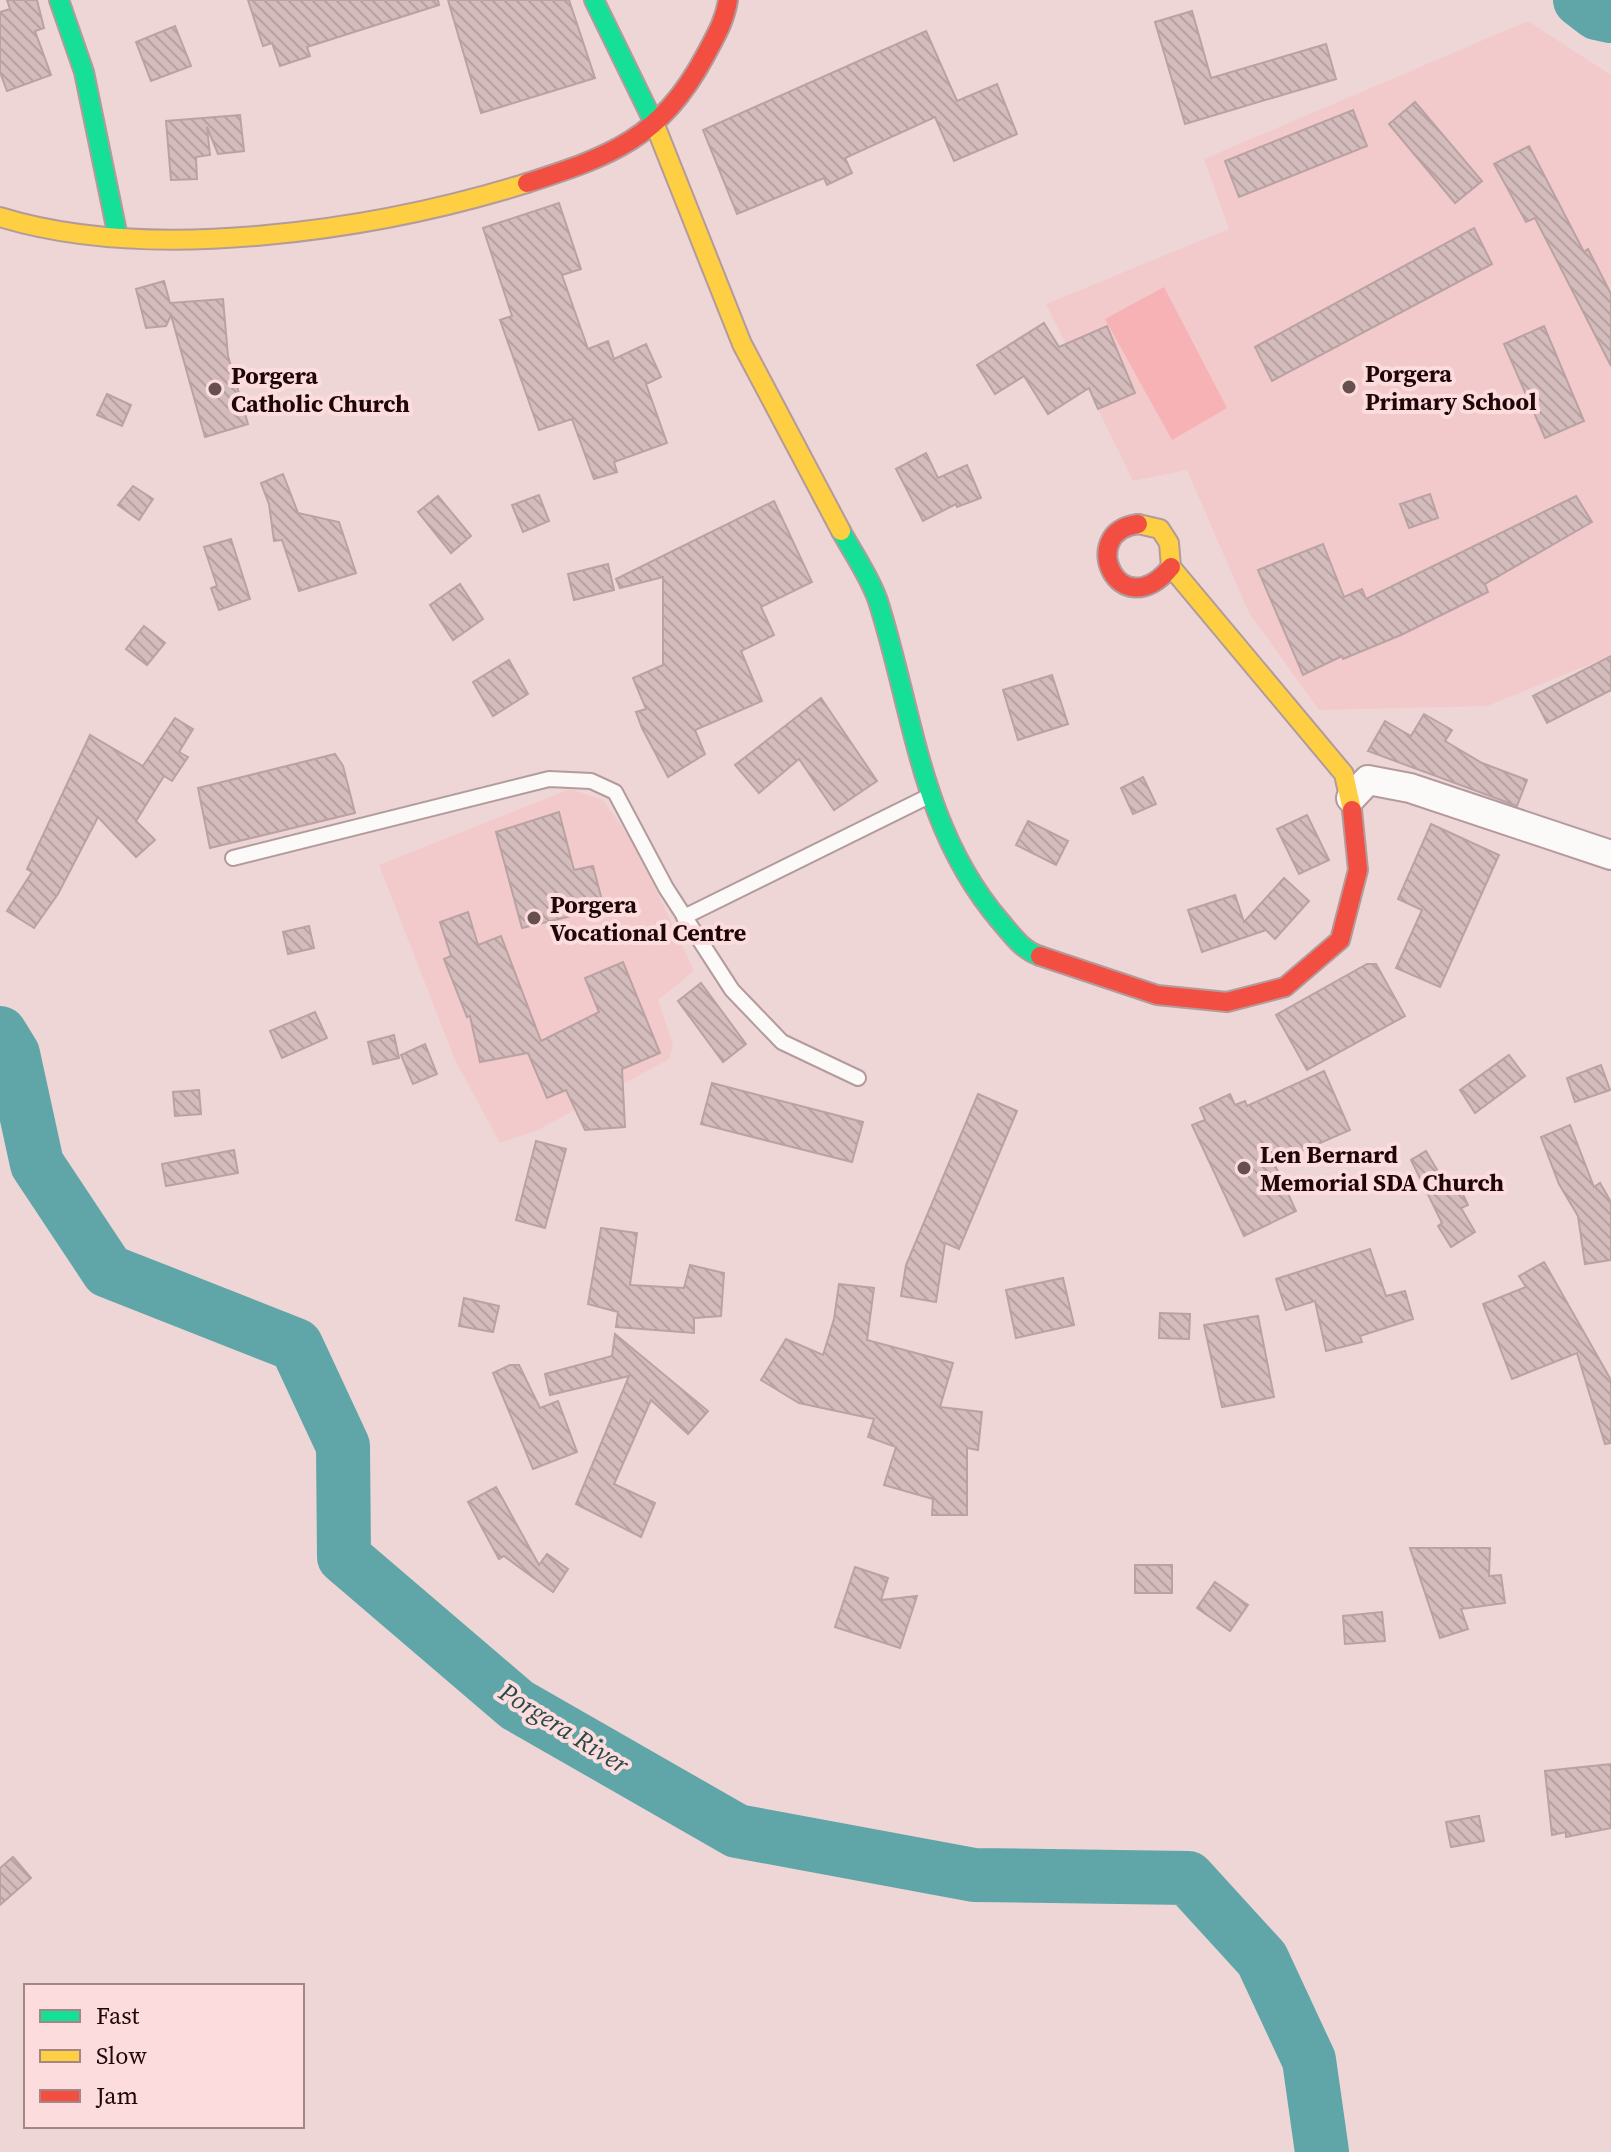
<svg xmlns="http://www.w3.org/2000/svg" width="1611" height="2152" viewBox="0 0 1611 2152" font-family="'Source Serif 4',serif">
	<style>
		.built { fill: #f2cacb }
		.green { fill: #f6b2b5 }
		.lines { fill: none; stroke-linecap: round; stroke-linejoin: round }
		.river { stroke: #60a5a7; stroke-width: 54 }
		.building { fill: url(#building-back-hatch); stroke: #baa2a2; stroke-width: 2 }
		.lane-casing { stroke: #b39b9c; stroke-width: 18 }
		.street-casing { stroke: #b39b9c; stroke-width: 32 }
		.fast-casing { stroke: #b39b9c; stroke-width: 22 }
		.slow-casing { stroke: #b39b9c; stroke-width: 22 }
		.jam-casing { stroke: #b39b9c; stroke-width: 22 }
		.lane { stroke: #fcf9f9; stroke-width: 14 }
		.street { stroke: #fcf9f9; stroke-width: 28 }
		.fast { stroke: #16e098; stroke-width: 18 }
		.slow { stroke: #ffcf43; stroke-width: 18 }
		.jam { stroke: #f24e42; stroke-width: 18 }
		.poi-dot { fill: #674f50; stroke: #fcdcdc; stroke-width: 3 }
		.labels { text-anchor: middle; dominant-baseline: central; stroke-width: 8; stroke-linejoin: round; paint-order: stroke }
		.poi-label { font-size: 24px; font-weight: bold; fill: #1f0608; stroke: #fcdcdc; text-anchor: start }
		.water-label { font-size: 26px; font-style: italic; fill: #294949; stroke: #fcdcdc }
	</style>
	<defs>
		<pattern id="building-back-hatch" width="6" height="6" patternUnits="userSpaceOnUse" patternTransform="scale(2)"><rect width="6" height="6" fill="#d5bcbc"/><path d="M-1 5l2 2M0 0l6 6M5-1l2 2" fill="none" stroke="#b6a0a0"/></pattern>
	</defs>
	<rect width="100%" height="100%" fill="#eed6d6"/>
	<g class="built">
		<polygon points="1528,21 1611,75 1611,656 1487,706 1319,710 1249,613 1187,470 1133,481 1046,304 1229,229 1204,159"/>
		<polygon points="570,789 603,800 636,847 694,971 658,1000 673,1045 669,1059 538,1130 500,1143 455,1060 379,865"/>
	</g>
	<polygon class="green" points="1164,287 1227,408 1172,440 1105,319"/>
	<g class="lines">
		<g class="river">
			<polyline points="1580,0 1597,13 1611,16"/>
			<polyline points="0,1033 13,1054 37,1164 108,1271 296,1345 343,1446 344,1557 517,1705 737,1831 974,1875 1188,1878 1262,1959 1309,2060 1322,2152"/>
		</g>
	</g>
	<g class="building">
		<polygon points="7,0 37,0 44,28 35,31 51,75 7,91 0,72 0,12 10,9"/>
		<polygon points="248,0 438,0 439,5 307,47 310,56 280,66 272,43 263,46"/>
		<polygon points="448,0 569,0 595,78 481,113"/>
		<polygon points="1192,11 1211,78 1326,44 1336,79 1185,124 1155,22"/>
		<polygon points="175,26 191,66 151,81 136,42"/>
		<polygon points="926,31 957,101 997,84 1017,134 954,161 935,117 845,158 852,173 827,185 824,178 737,214 703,130"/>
		<polygon points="1415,102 1482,181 1455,203 1389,124"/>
		<polygon points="1353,110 1367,146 1239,197 1225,161"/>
		<polygon points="240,115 244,151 218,154 207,127 210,155 196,157 197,179 171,180 166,121"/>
		<polygon points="1529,146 1584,252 1588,249 1611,294 1611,366 1535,218 1526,222 1494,164"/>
		<polygon points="559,203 581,269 562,275 588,349 608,341 614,359 646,344 661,377 646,384 667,443 614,462 617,472 594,479 572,419 539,430 500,320 512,316 483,228"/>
		<polygon points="1474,228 1492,264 1272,381 1255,347"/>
		<polygon points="164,281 170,303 223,299 228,356 248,424 205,437 171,315 166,326 146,328 136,289"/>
		<polygon points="1044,323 1059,347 1107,326 1135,393 1098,409 1089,388 1048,414 1024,376 995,394 977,365"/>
		<polygon points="1544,326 1584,421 1545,438 1504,344"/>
		<polygon points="107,394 131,405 122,426 97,415"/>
		<polygon points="926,453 938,478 967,465 981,498 957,507 956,504 923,521 896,469"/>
		<polygon points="283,474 298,513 339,522 356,573 299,591 282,540 274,541 269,504 261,483"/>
		<polygon points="133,486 153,499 139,520 118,505"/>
		<polygon points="1430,494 1438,518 1409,528 1400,504"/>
		<polygon points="539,495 549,521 523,532 512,505"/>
		<polygon points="438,496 471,536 451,553 418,512"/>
		<polygon points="1576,496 1592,522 1485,584 1488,592 1401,635 1343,659 1342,656 1303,675 1258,570 1323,544 1344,597 1362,589 1366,599"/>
		<polygon points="774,501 812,582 761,607 774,635 741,651 762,701 695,730 705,754 668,777 642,728 636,712 646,709 633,678 663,665 663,577 620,588 616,579"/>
		<polygon points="231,539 250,599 219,610 211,588 217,586 204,547"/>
		<polygon points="608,564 614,590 574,600 568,574"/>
		<polygon points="460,584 483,619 453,640 430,605"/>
		<polygon points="144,626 165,643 147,665 126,649"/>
		<polygon points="1611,656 1611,690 1547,723 1533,696"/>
		<polygon points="509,660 528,694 493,716 473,682"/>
		<polygon points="1052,675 1068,724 1018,740 1003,690"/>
		<polygon points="821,698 877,781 834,810 799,759 759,793 735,765"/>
		<polygon points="1424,714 1452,730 1445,741 1482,763 1527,780 1517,806 1368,751 1385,721 1411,736"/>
		<polygon points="175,718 193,729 179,752 188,757 172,781 164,776 136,821 155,840 136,857 98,817 58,894 34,928 7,911 32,872 27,869 90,735 143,766"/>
		<polygon points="335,754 343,766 355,813 210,848 198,788"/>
		<polygon points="1143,777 1156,804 1133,814 1121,788"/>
		<polygon points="559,812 574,870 593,866 604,908 522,928 496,832"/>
		<polygon points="1307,815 1329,860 1299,874 1277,829"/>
		<polygon points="1028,821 1068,841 1056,865 1016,845"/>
		<polygon points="1431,824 1499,855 1440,987 1396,968 1422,910 1398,899"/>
		<polygon points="1284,878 1309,901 1275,939 1266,930 1202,952 1188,910 1235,895 1244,922"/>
		<polygon points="468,912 478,945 501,936 541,1041 599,1012 585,978 623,962 660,1053 622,1069 625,1127 585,1130 566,1090 547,1098 528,1053 480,1062 470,1016 467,1017 444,959 451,956 440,922"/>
		<polygon points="309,926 314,948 288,954 283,932"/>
		<polygon points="1367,964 1376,964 1405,1016 1307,1070 1276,1015"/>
		<polygon points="701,983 746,1044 723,1062 678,1001"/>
		<polygon points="315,1012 327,1038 282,1058 270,1031"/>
		<polygon points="394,1035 399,1058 373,1064 368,1042"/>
		<polygon points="425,1044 437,1074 413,1084 401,1055"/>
		<polygon points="1509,1055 1525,1076 1475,1113 1460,1090"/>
		<polygon points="1601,1065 1610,1090 1575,1102 1567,1078"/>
		<polygon points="1324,1071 1350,1130 1274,1163 1296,1211 1244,1236 1192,1125 1205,1120 1200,1108 1230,1094 1235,1105 1245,1101 1247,1106"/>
		<polygon points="712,1083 863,1122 852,1162 701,1124"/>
		<polygon points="199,1090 201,1114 175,1116 173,1092"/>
		<polygon points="978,1094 1017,1111 959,1249 945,1243 936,1302 901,1296 906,1265"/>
		<polygon points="1570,1125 1594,1187 1600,1183 1611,1202 1611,1260 1585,1264 1578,1216 1559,1184 1541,1137"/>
		<polygon points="536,1141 566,1149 545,1228 516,1220"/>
		<polygon points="234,1150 238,1173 166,1186 162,1164"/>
		<polygon points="1426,1151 1446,1185 1456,1180 1468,1205 1461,1208 1475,1232 1451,1247 1438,1226 1442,1223 1411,1160"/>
		<polygon points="601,1228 637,1233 630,1285 684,1288 690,1265 724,1273 721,1316 694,1318 694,1333 616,1327 618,1312 588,1304"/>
		<polygon points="1370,1249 1386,1296 1405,1291 1413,1319 1360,1336 1362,1342 1326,1351 1315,1301 1286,1310 1276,1279"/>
		<polygon points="1544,1262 1611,1380 1611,1443 1605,1444 1577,1353 1512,1379 1483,1304 1526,1287 1519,1276"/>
		<polygon points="1063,1278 1074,1325 1016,1338 1006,1290"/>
		<polygon points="839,1284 874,1288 867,1340 953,1363 940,1407 982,1412 978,1450 967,1448 967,1515 932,1515 933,1499 884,1485 896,1447 868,1437 874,1419 799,1403 761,1380 786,1339 823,1355 834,1319"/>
		<polygon points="464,1298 499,1306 493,1332 459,1326"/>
		<polygon points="1160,1313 1190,1314 1189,1339 1159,1338"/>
		<polygon points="1258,1316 1274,1397 1222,1407 1204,1325"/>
		<polygon points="615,1334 708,1411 688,1434 651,1400 614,1484 655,1503 641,1537 576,1504 629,1376 550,1395 545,1374 612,1356"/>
		<polygon points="510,1365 519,1365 540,1408 558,1401 577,1452 533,1469 493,1373"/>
		<polygon points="496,1487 539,1565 547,1554 568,1569 553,1592 504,1556 499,1559 468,1502"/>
		<polygon points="1410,1548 1490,1548 1489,1576 1501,1575 1505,1603 1461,1609 1468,1629 1440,1638"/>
		<rect x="1135" y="1565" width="37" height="28"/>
		<polygon points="855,1567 888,1578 881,1600 917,1596 900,1648 835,1627"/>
		<polygon points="1215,1582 1248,1605 1230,1631 1197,1608"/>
		<polygon points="1382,1612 1385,1641 1345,1644 1343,1616"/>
		<polygon points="1611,1764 1611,1828 1566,1837 1566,1832 1552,1835 1545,1771"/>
		<polygon points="1479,1816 1484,1841 1451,1847 1446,1822"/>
		<polygon points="13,1857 31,1878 0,1905 0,1868"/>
	</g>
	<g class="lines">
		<g class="lane-casing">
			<g id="lane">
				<polyline points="233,858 549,779 591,781 615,792 666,888 732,990 782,1042 858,1078"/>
				<polyline points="684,917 925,798"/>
			</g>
		</g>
		<g class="street-casing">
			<polyline id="street" points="1351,798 1368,780 1410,788 1611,855"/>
		</g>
		<g class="fast-casing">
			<g id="fast">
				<polyline points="59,0 84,72 118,237"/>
				<polyline points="594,0 655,125"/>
				<path d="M841 531C853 553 870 577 878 601 914 714 920 827 1000 921 1013 936 1022 950 1040 956"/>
			</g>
		</g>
		<g class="slow-casing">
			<g id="slow">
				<polyline points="655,125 742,344 841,531"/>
				<path d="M0 217C153 264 376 230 527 183"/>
				<polyline points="1138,524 1160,529 1169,543 1171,567 1344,774 1352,810"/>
			</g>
		</g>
		<g class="jam-casing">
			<g id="jam">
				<path d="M527 183C611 156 661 138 705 56 715 37 725 21 728 0"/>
				<path d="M1138 524C1076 532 1119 629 1171 567"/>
				<polyline points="1040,956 1157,995 1227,1002 1285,987 1340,940 1358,870 1352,810"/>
			</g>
		</g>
		<use href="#lane" class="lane"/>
		<use href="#street" class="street"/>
		<use href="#fast" class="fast"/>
		<use href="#slow" class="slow"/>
		<use href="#jam" class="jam"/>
	</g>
	<g class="poi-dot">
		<circle cx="1349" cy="387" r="8"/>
		<circle cx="215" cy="389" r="8"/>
		<circle cx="534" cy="918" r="8"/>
		<circle cx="1244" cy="1168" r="8"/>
	</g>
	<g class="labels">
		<g class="poi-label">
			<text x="1365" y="373">Porgera<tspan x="1365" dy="28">Primary School</tspan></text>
			<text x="231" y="375">Porgera<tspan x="231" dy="28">Catholic Church</tspan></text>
			<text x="550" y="904">Porgera<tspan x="550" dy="28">Vocational Centre</tspan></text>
			<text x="1260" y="1154">Len Bernard<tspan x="1260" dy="28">Memorial SDA Church</tspan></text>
		</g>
		<g class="water-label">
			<text transform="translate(564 1728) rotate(32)">Porgera River</text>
		</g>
	</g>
	<rect x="24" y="1984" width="280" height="144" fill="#fcdcdc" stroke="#a48687" stroke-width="2"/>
	<rect x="40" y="2010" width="40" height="12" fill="#16e098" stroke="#a48687" stroke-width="2"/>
	<text x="96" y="2024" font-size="24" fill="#1f0608">Fast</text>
	<rect x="40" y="2050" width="40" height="12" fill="#ffcf43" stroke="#a48687" stroke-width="2"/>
	<text x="96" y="2064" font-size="24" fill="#1f0608">Slow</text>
	<rect x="40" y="2090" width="40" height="12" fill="#f24e42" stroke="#a48687" stroke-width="2"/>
	<text x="96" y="2104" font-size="24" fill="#1f0608">Jam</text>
</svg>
